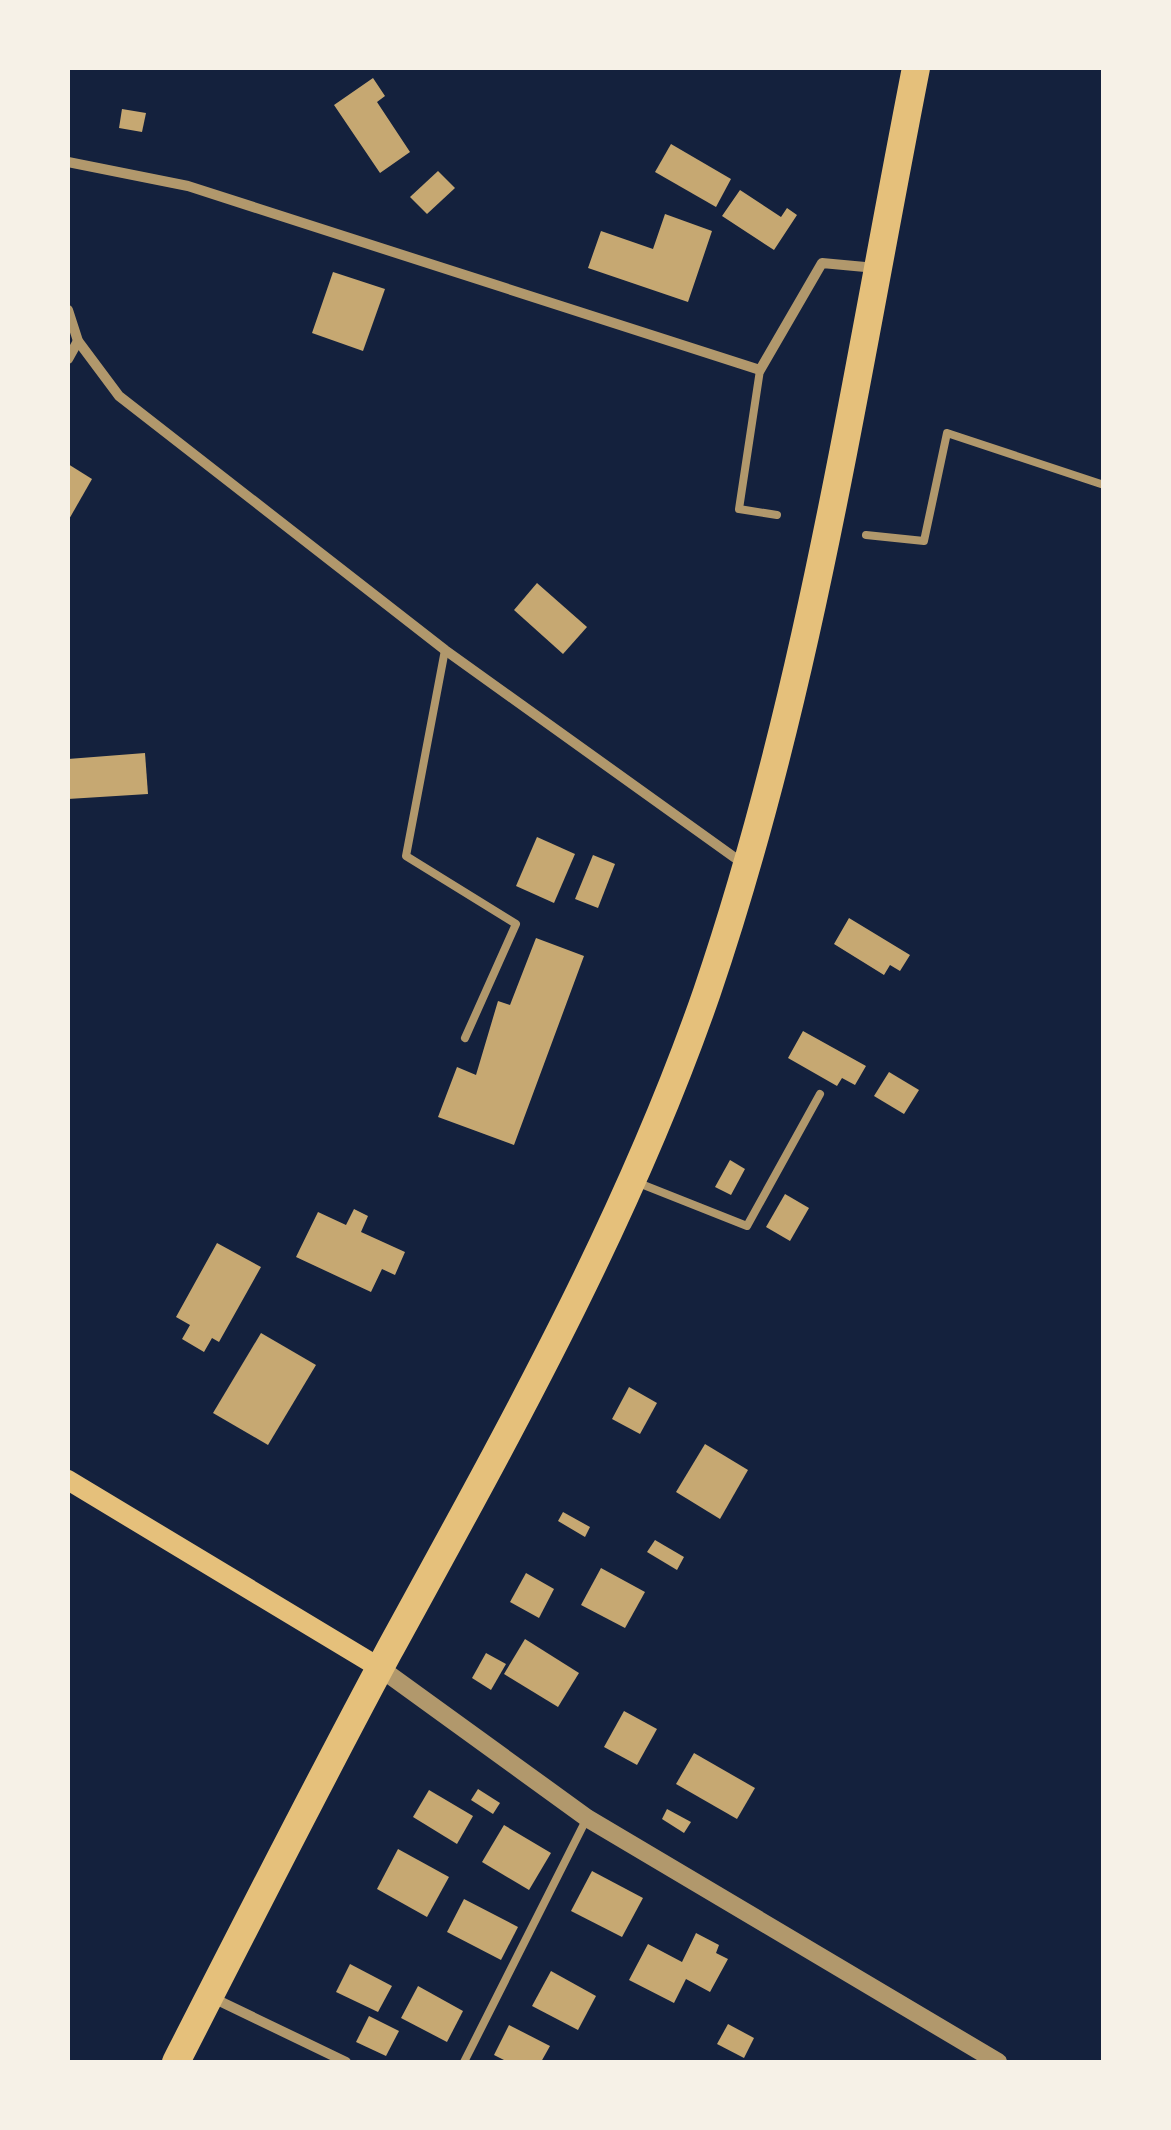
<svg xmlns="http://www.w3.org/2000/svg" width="1171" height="2130" viewBox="0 0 1171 2130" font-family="Raleway,sans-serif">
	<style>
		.building { fill: #c6a872 }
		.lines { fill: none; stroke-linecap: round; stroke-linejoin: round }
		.service { stroke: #b1986c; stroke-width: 8 }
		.minor { stroke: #b1986c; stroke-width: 10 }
		.tertiary { stroke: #b1986c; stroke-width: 18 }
		.secondary { stroke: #e5c07b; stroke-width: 20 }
		.trunk { stroke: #e5c07b; stroke-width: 28 }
	</style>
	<rect width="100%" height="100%" fill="#14213d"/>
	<g class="building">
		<polygon points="373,78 385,96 377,102 410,152 380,173 334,105"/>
		<polygon points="122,109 146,113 142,132 119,128"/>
		<polygon points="671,144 731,179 716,207 655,172"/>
		<polygon points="438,171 455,188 427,214 410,197"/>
		<polygon points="740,190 781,217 787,208 797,215 774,250 722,216"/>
		<polygon points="665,214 712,231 688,302 588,268 601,231 653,249"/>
		<polygon points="333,272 385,289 363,351 312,333"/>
		<polygon points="68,464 92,479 68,521"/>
		<polygon points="537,583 587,627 563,654 514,610"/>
		<polygon points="145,753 148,794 68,799 68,759"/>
		<polygon points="537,837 575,854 554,903 516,886"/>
		<polygon points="593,855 615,864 598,908 575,899"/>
		<polygon points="849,918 910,955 900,971 890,965 884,975 834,944"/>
		<polygon points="536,938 584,956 514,1145 438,1117 457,1067 476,1075 498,1001 510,1005"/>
		<polygon points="803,1031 866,1066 855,1085 842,1078 837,1086 788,1058"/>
		<polygon points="889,1072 919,1090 904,1114 874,1096"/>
		<polygon points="730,1160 745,1169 731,1195 715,1187"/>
		<polygon points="785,1194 809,1208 790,1241 766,1227"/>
		<polygon points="354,1209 368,1216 361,1232 405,1252 395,1275 382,1269 371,1292 296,1257 318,1212 346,1225"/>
		<polygon points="217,1243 261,1267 219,1342 212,1338 204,1352 182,1339 190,1325 176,1317"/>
		<polygon points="261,1333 316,1365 268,1445 213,1413"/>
		<polygon points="629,1387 657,1403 640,1434 612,1419"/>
		<polygon points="705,1444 748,1470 720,1519 676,1492"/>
		<polygon points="563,1512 590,1527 585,1537 558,1521"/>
		<polygon points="655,1540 684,1557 677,1570 647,1552"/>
		<polygon points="601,1568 645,1592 625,1628 581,1605"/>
		<polygon points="526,1573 554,1589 539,1618 510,1602"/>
		<polygon points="525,1639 579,1673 558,1707 504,1674"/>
		<polygon points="486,1653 506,1664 491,1690 472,1678"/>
		<polygon points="624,1711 657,1729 637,1765 604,1747"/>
		<polygon points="694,1753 755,1788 737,1819 676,1784"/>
		<polygon points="478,1789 500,1803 493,1814 471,1800"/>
		<polygon points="429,1790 473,1816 457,1844 413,1817"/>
		<polygon points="667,1809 691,1822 684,1833 662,1819"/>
		<polygon points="504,1825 551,1853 529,1890 482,1862"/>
		<polygon points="398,1849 449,1877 427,1917 377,1889"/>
		<polygon points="592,1871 643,1898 622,1937 571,1911"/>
		<polygon points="464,1899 518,1927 501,1960 447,1932"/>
		<polygon points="696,1933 719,1945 716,1953 728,1959 710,1992 686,1979 674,2003 629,1980 648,1944 682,1962"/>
		<polygon points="350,1964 392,1986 378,2012 336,1992"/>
		<polygon points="551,1971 596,1996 578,2030 532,2006"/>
		<polygon points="418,1986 463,2011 447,2042 401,2018"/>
		<polygon points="369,2016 399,2031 386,2056 356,2042"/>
		<polygon points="728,2024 754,2038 744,2058 717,2044"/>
		<polygon points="509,2025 550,2046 541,2062 508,2062 494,2055"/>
	</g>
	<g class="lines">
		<g class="service">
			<polyline points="760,370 739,509 777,515"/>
			<polyline points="866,535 924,541 947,433 1104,485"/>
			<polyline points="445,650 406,856 516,924 465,1038"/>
			<polyline points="636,1182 747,1226 820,1094"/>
			<polyline points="464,2062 587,1818"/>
		</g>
		<g class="minor">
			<polyline points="68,162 188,186 760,370 822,263 876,268"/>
			<polyline points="68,310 78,341 119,396 445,650 745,865"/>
			<polyline points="68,359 78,341"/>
			<polyline points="211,1997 346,2062"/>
		</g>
		<polyline class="tertiary" points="380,1668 587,1818 998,2062"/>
		<polyline class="secondary" points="68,1480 380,1668"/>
		<path class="trunk" d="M176 2062C246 1925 316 1787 389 1651 506 1437 627 1223 707 992 809 693 855 377 916 68"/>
	</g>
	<rect width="1171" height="2130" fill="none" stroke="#f6f1e7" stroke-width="140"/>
</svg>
